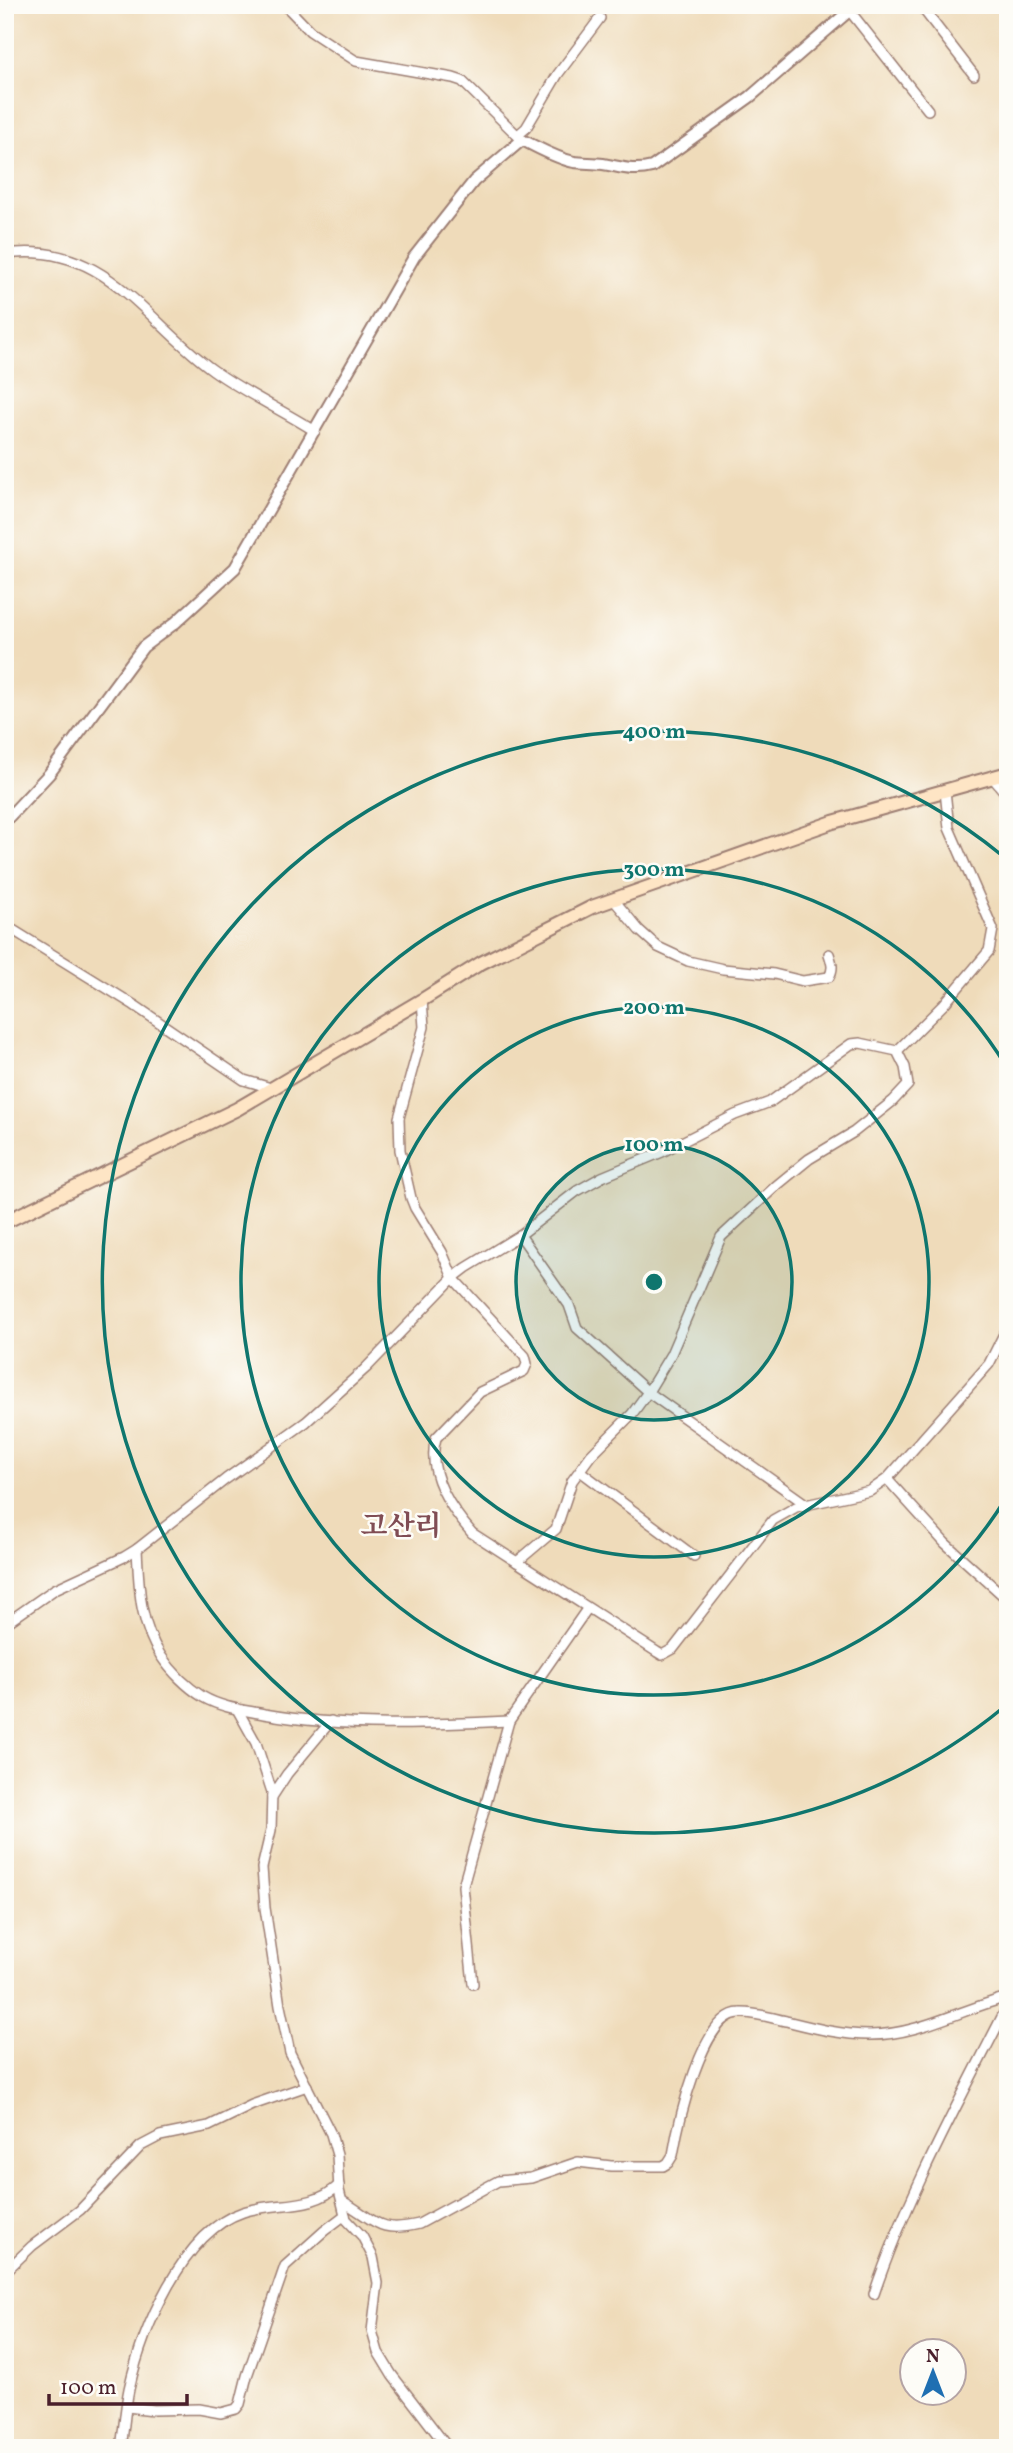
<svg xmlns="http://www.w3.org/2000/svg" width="1013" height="2453" viewBox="0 0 1013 2453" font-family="Vollkorn,'Noto Serif KR',serif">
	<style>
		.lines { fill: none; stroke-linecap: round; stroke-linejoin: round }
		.minor-casing { stroke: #9c7d72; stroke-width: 12 }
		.tertiary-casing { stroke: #9c7d72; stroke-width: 14 }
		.secondary-casing { stroke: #9c7d72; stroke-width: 16 }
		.minor { stroke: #fff; stroke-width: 9 }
		.tertiary { stroke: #fff; stroke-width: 10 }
		.secondary { stroke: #fee5c5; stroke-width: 12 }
		.ring { fill: none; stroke: #0f766e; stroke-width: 3.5 }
		.labels { text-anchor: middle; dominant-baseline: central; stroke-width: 5; stroke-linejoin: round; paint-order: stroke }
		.quarter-label { font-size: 28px; font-weight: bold; fill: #804d54; stroke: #fdfcf7 }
		.centre { fill: #0f766e; stroke: #fdfcf7; stroke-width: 3.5 }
		.ring-label { font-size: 21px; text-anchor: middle; font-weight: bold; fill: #0f766e; stroke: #fdfcf7; stroke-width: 5; stroke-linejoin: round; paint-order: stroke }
	</style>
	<rect width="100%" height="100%" fill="#fdfcf7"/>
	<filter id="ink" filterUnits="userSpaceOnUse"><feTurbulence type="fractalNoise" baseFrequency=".0143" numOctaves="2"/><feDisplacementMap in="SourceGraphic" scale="14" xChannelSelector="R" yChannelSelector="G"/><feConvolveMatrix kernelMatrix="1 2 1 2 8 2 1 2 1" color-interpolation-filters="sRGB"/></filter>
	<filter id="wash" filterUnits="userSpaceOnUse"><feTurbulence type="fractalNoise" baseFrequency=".00686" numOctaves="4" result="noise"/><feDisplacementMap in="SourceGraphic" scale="28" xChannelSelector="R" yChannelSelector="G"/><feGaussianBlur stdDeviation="1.57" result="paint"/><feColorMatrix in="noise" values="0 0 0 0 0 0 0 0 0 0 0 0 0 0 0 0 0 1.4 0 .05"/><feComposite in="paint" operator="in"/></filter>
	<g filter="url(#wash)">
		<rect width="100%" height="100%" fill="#efdbba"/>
	</g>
	<g filter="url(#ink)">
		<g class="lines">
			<g class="minor-casing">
				<g id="minor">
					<polyline points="285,5 310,31 356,61 453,78 462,81 522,140"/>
					<polyline points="845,5 928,110"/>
					<polyline points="920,5 974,75"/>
					<polyline points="518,135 526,128 558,74 600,18"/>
					<path d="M5 254C105 240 144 320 213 370 245 393 282 410 315 431"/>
					<polyline points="993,778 1008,796"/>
					<path d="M613 899 639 930 658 947 688 961 723 969 774 974 803 981 829 977C834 969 832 963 829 954"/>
					<polyline points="5,925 134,1005 244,1080 271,1088"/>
					<path d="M422 1000 424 1027 399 1118 400 1150 411 1198 415 1208 442 1252 453 1278 525 1356 527 1364 524 1371 480 1392 436 1438C426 1473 450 1508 472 1533L657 1652 662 1655 673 1649 773 1520 796 1507 870 1491 887 1479 989 1364 1004 1334 1008 1331"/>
					<polyline points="897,1051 944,1004 989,951 993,929 949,828 945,791"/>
					<polyline points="520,1235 569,1305 577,1328 586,1336 648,1392 807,1505"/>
					<polyline points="580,1471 694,1556"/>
					<polyline points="887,1479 945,1543 1008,1600"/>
					<path d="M137 1549C139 1587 139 1622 161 1656 171 1671 187 1687 203 1697 222 1708 244 1710 264 1714 345 1728 428 1725 509 1721"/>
					<polyline points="5,1624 55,1589 124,1557 137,1549 226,1479 306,1422 366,1368 453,1278 466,1268 520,1235 577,1191 602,1177 662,1152 735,1115 770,1102 851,1044 860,1043 897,1051 905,1067 908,1085 893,1101 854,1132 809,1159 776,1186 721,1237 671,1354 648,1392 632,1414 591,1455 572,1481 556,1529 517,1562"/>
					<polyline points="237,1709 256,1743 272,1792 271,1830 262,1868 265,1908 280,2006 290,2053 331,2134 337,2155 339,2190 346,2219 362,2236 373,2257 378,2283 372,2331 378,2352 392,2375 448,2448"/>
					<polyline points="272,1797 287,1774 331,1721"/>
					<polyline points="473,1984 463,1886 509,1721 587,1609"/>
					<path d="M342 2201C375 2219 376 2234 419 2224L498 2181 531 2178 578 2162 611 2166H663L668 2163 673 2155C678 2125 702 2013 740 2013 755 2012 771 2018 786 2021 814 2028 841 2035 870 2035 918 2035 962 2009 1008 1997"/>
					<polyline points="5,2272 32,2246 80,2210 141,2146 160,2136 209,2126 252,2105 307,2086"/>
					<path d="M874 2294C907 2196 961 2098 1008 2005"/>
					<polyline points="127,2407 154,2410 199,2409 221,2413 236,2409 240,2404 247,2376 285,2266 324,2231 345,2215"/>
					<path d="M121 2448C124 2429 125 2408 129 2389 142 2331 182 2232 243 2212 276 2201 312 2211 339 2185"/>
				</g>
			</g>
			<g class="tertiary-casing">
				<path id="tertiary" d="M5 821 49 774 143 647 175 623 235 568 414 257 474 181 522 140C539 148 555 158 574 162 583 163 593 163 603 164 621 167 633 172 652 167L750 97 856 5"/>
			</g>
			<g class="secondary-casing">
				<polyline id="secondary" points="5,1222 237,1109 422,1000 481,963 592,907 833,822 1008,773"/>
			</g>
			<use href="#minor" class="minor"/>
			<use href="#tertiary" class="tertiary"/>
			<use href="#secondary" class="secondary"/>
		</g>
	</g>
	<circle cx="654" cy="1282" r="138" fill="#0f766e" fill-opacity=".12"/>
	<g class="ring">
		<circle cx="654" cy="1282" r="138"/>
		<circle cx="654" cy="1282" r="275"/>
		<path d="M1006 1498A413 413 0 1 1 1006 1066"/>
		<path d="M1004 1707A551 551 0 1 1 1004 857"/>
	</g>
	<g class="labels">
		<g class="quarter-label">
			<text x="401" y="1527">고산리</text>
		</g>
	</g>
	<circle cx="654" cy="1282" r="10" class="centre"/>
	<g class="ring-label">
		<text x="654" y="738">400 m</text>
		<text x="654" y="876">300 m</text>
		<text x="654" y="1014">200 m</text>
		<text x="654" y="1151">100 m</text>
	</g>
	<rect width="1013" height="2453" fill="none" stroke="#fdfcf7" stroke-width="28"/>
	<g transform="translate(933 2372)"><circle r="33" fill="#fdfcf7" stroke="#b5a4a5" stroke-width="2"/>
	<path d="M0-5L12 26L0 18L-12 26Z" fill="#1f6fb2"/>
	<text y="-10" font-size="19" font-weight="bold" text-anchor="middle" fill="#4a1f2b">N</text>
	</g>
	<path d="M49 2394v10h138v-10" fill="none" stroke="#4a1f2b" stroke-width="3.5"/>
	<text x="60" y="2394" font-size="21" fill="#4a1f2b" stroke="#fdfcf7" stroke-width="5" paint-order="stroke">100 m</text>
</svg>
